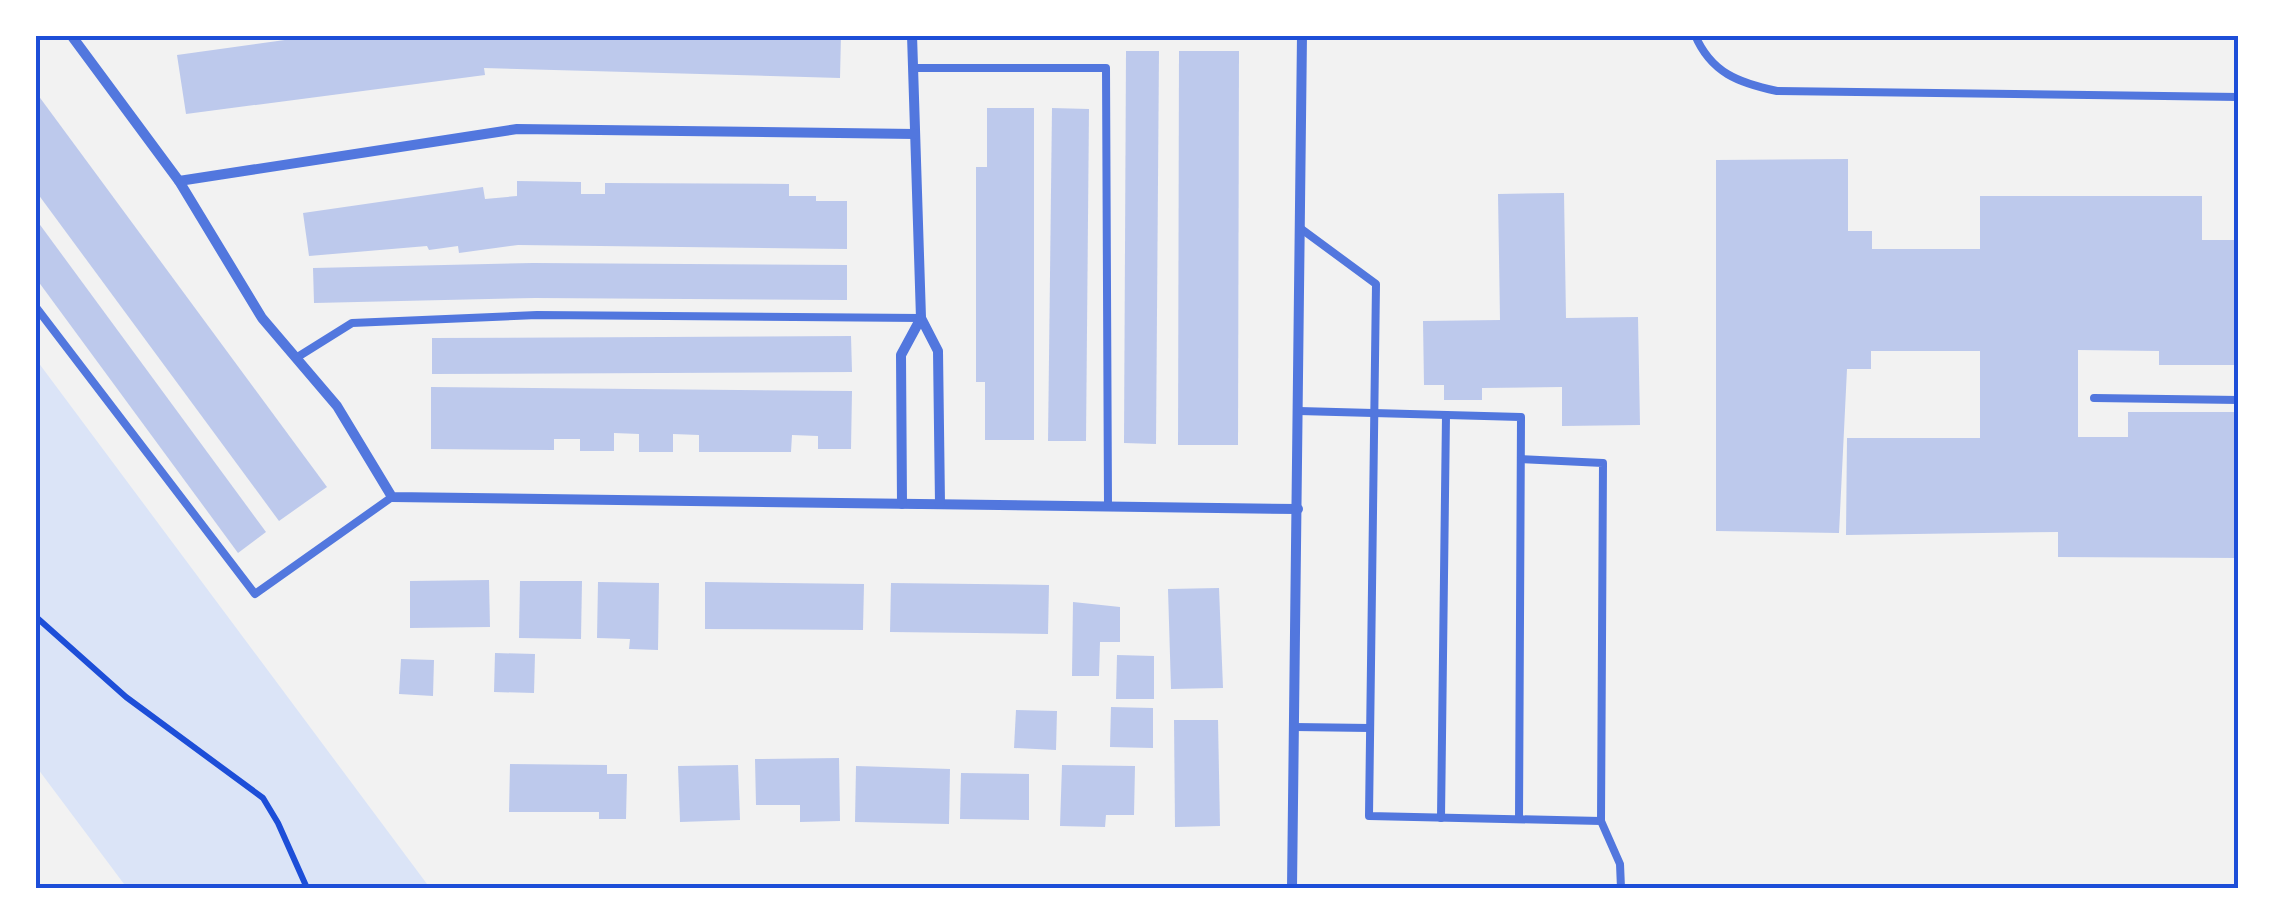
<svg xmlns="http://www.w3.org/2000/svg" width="2274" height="923" viewBox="0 0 2274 923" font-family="'Noto Serif',serif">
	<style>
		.green { fill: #dbe4f7 }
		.building { fill: #bdc9ec }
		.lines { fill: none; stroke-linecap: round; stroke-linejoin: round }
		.path { stroke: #1d4ed8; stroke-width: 6 }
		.service { stroke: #5277de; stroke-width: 8 }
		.minor { stroke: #5277de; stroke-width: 10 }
		.neatline { fill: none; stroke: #1d4ed8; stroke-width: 4 }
	</style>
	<rect width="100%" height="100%" fill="#f2f2f2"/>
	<polygon class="green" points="35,358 430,888 127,888 35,765"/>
	<g class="building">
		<polygon points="321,35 841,35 840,78 484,68 485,75 186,114 177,55"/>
		<polygon points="1126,51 1159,51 1156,444 1124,443"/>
		<polygon points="1179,51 1239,51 1238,445 1178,445"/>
		<polygon points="35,91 327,487 279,521 35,190"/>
		<polygon points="987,108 1034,108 1034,440 985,440 985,382 976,382 976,167 987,167"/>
		<polygon points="1052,108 1089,109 1086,441 1048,441"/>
		<polygon points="1848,159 1848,231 1872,231 1872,249 1980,249 1980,196 2202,196 2202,240 2235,240 2235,365 2159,365 2159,351 2078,350 2078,437 2128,437 2128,412 2239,412 2239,558 2058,557 2058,532 1846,535 1847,438 1980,438 1980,351 1871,351 1871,369 1847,369 1839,533 1716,531 1716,160"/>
		<polygon points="517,181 581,182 581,194 605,194 605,183 789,184 789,196 816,196 816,201 847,201 847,249 518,245 459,253 458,246 429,250 427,246 309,256 303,213 483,187 485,199 517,196"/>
		<polygon points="1564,193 1566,318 1638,317 1640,425 1562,426 1562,387 1482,388 1482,400 1444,400 1444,385 1424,385 1423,321 1500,320 1498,194"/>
		<polygon points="35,218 266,532 238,553 35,277"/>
		<polygon points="533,263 847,265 847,300 535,298 314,303 313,268"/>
		<polygon points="851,336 852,372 432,374 432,338"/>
		<polygon points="431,387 852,391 851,449 818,449 818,436 792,435 791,452 699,452 699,435 673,434 673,452 639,452 639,434 614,433 614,451 580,451 580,439 554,439 554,450 431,449"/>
		<polygon points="489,580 490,627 410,628 410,581"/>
		<polygon points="520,581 582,581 581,639 519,638"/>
		<polygon points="598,582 659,583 658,650 629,649 630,639 597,638"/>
		<polygon points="705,582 864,584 863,630 705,629"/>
		<polygon points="891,583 1049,585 1048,634 890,632"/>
		<polygon points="1219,588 1223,688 1171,689 1168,589"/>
		<polygon points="1073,602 1120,607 1120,642 1100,642 1099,676 1072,676"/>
		<polygon points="495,653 535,654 534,693 494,692"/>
		<polygon points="1117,655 1154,656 1154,699 1116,699"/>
		<polygon points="401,659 434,660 433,696 399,694"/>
		<polygon points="1111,707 1153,708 1153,748 1110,747"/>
		<polygon points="1016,710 1057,711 1056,750 1014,748"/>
		<polygon points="1174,720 1218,720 1220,826 1175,827"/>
		<polygon points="839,758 840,821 800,822 800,805 756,805 755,759"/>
		<polygon points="510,764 607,765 607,774 627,774 626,819 599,819 599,812 509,812"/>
		<polygon points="738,765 740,820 680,822 678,766"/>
		<polygon points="1062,765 1135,766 1134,815 1106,815 1105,827 1060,826"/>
		<polygon points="856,766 950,769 949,824 855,822"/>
		<polygon points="961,773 1029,774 1029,820 960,819"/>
	</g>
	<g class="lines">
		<polyline class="path" points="35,616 126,697 263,798 278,823 307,888"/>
		<g class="service">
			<path d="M1695 35C1711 73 1739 83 1777 91L2239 97"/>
			<polyline points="913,68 1106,68 1108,507"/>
			<polyline points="1300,228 1376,284 1369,816 1601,821 1620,864 1621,888"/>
			<polyline points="35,306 255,594 392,497"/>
			<polyline points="296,358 352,323 537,315 921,318"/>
			<polyline points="2094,398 2239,400"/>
			<polyline points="1299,411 1521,417 1519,819"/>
			<polyline points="1521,459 1603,463 1601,821"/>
			<polyline points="1295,727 1370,728"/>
			<polyline points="1441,818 1446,415"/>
		</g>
		<g class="minor">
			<polyline points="71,35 179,181 262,318 337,406 392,497 1298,509"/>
			<polyline points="912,35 921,318 938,351 940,504"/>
			<polyline points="179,181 517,129 915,134"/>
			<polyline points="902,504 901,355 921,318"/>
			<polyline points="1292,888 1302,35"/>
		</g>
	</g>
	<rect width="2274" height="923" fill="none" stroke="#ffffff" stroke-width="75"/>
	<rect x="38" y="38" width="2198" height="848" class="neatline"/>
</svg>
